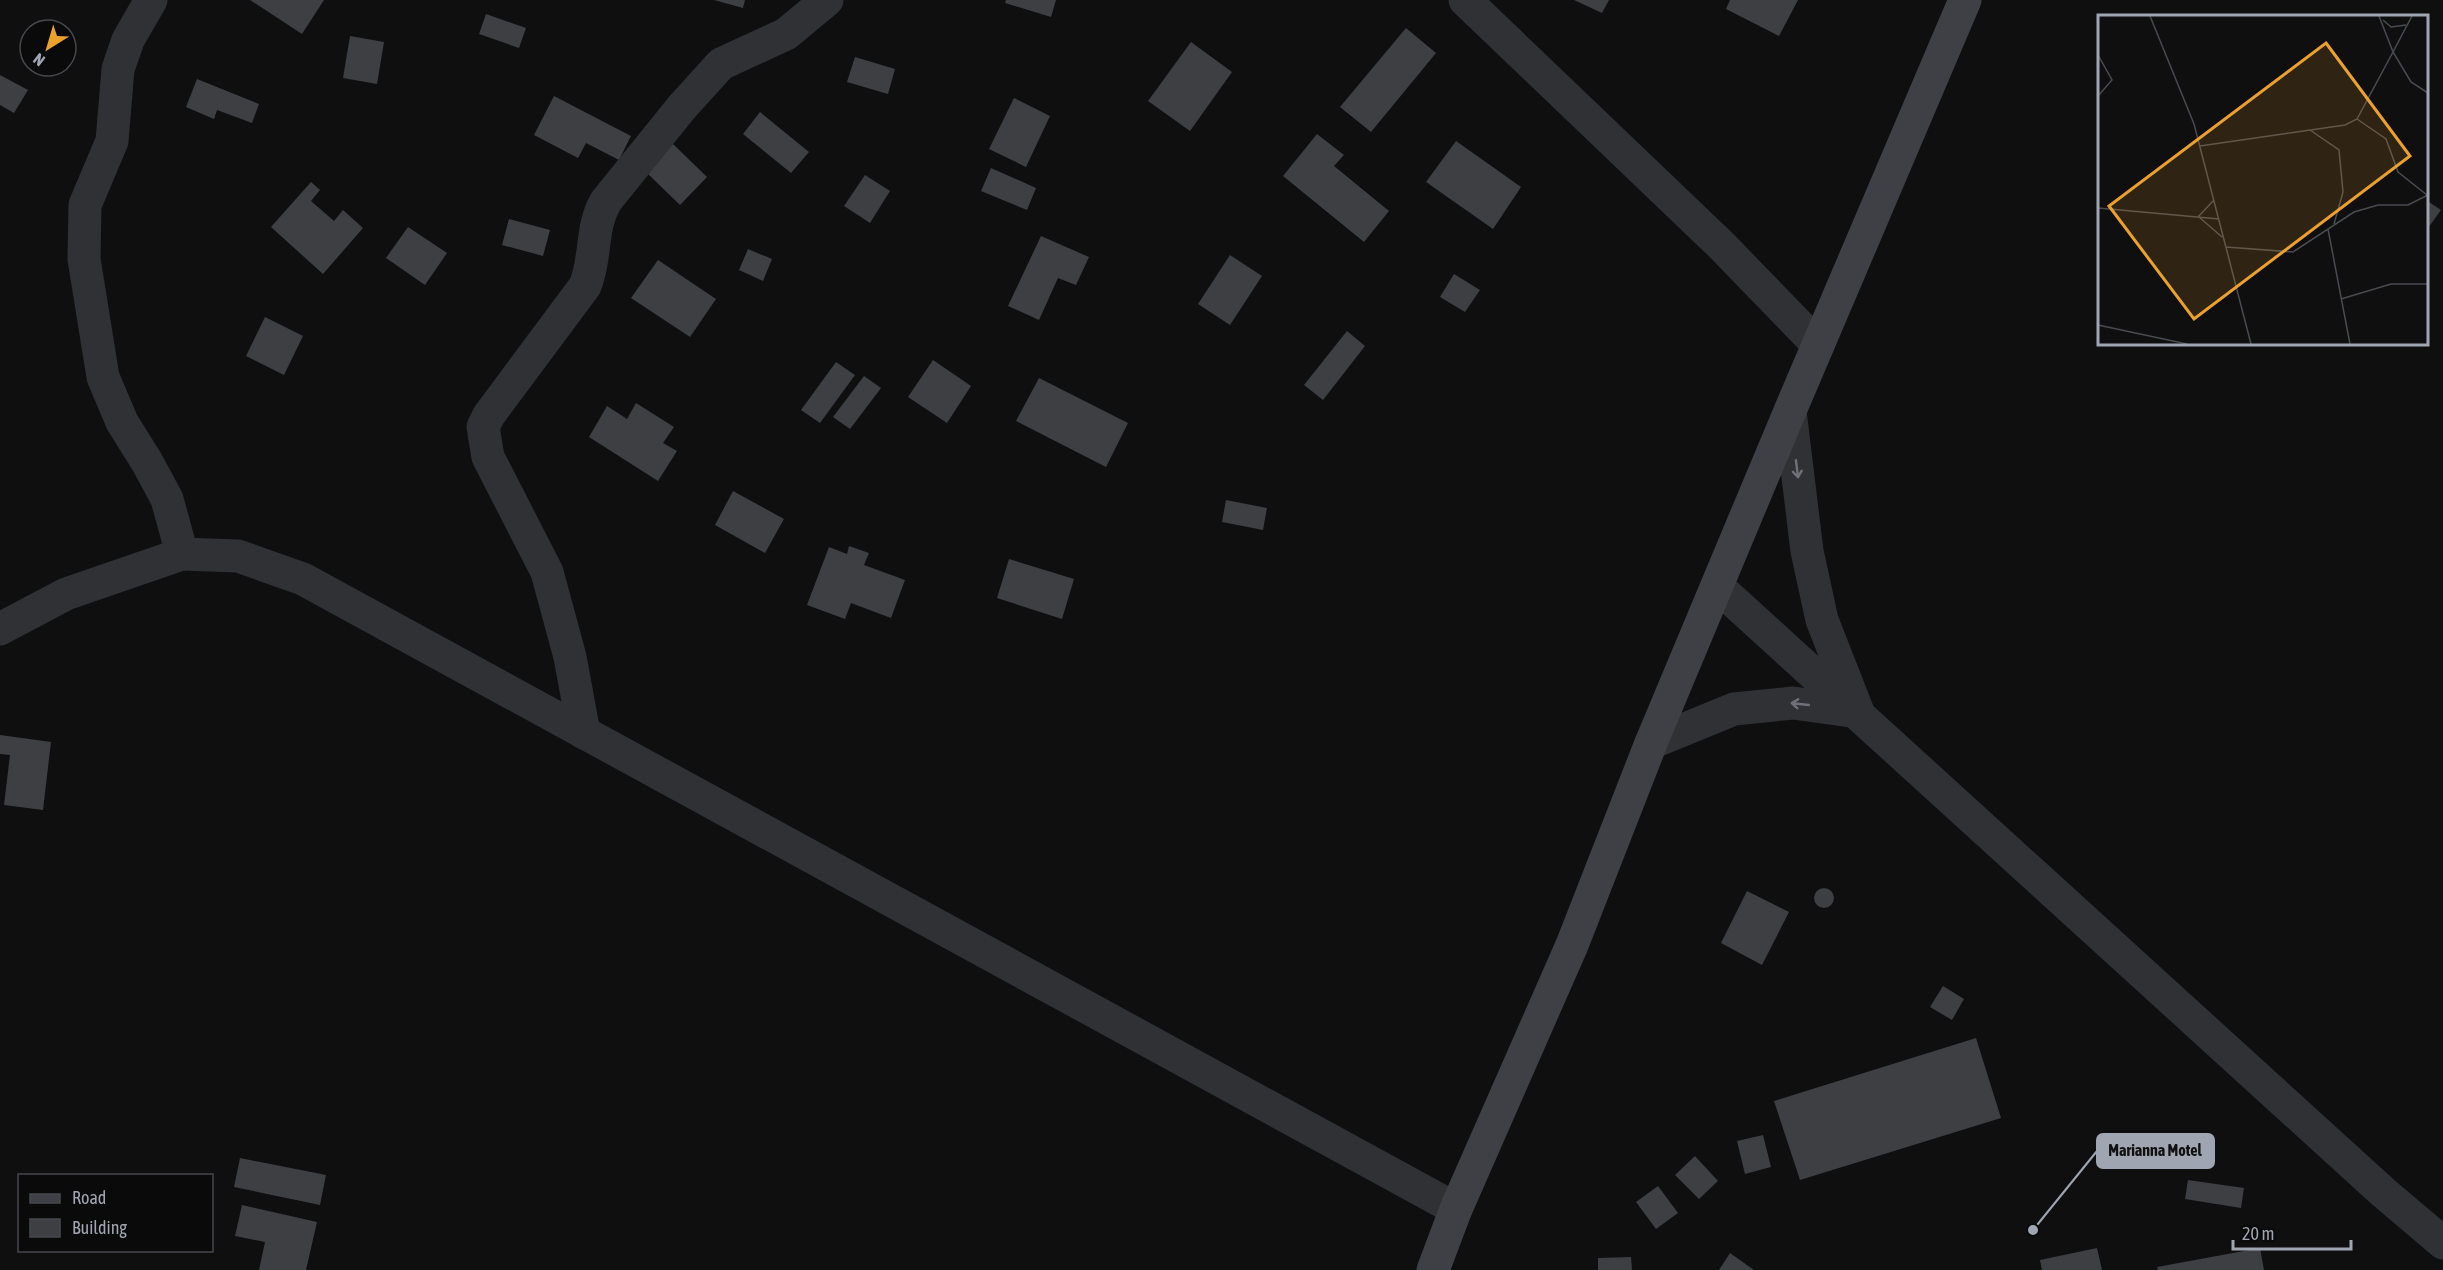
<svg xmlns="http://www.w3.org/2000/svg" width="2443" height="1270" viewBox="0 0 2443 1270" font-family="'Asap Condensed',sans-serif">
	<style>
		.building { fill: #3e3f43 }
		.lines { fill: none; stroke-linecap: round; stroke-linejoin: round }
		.minor { stroke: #303135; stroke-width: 33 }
		.tertiary { stroke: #303135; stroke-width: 33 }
		.secondary { stroke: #3e4045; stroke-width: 33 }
		.oneway { stroke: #6e7179 }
		.inset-road { fill: none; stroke: #494b50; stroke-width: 1.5 }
		.view { fill: #eca12c; fill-opacity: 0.15; stroke: #eca12c; stroke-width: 3 }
		.inset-edge { fill: none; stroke: #a0a6b1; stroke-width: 3 }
		.leader { fill: none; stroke: #a0a6b1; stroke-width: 2 }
		.callout-dot { fill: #a0a6b1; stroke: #0a0a0b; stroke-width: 2 }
		.callout { fill: #a0a6b1; stroke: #a0a6b1; stroke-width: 2 }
		.callout-label { font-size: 16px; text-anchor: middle; font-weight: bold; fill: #111 }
	</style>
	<rect width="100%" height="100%" fill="#0f0f10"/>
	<g class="building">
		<polygon points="250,0 324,0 302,34"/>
		<polygon points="714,0 745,0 743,8"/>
		<polygon points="1006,0 1056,0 1051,17 1005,3"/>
		<polygon points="1574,0 1609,0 1602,13"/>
		<polygon points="1730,0 1798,0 1779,36 1726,9"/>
		<polygon points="486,14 526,28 519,48 479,34"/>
		<polygon points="1406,28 1436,53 1371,132 1340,107"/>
		<polygon points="350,36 384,42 377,84 343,78"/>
		<polygon points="1191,42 1232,72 1190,131 1148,101"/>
		<polygon points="855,57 895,69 888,94 847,82"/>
		<polygon points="0,75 28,90 14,113 0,105"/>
		<polygon points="197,79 259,104 252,123 217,110 214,119 186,107"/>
		<polygon points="554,96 631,136 619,160 586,143 578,158 534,135"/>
		<polygon points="1014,98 1050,116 1026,167 989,149"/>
		<polygon points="760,112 809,152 791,173 743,134"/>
		<polygon points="1317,134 1344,155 1334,166 1389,211 1364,242 1283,176"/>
		<polygon points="1456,141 1521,187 1493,229 1426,182"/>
		<polygon points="673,144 707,177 680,205 646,172"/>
		<polygon points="991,168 1036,188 1027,210 981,191"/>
		<polygon points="865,175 890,191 870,223 844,206"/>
		<polygon points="311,182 320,190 311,201 334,221 343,210 363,228 323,274 271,227"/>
		<polygon points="2426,200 2441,210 2426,231"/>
		<polygon points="509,219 550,230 543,256 502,245"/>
		<polygon points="408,227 447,253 425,285 386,258"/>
		<polygon points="1041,236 1089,257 1076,285 1058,278 1039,320 1008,306"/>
		<polygon points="748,249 772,259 763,281 739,270"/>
		<polygon points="1230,255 1262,276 1230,325 1198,304"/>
		<polygon points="658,260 716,299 690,337 631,298"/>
		<polygon points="1454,274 1480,290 1465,312 1440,297"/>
		<polygon points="265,317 303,336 284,375 246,356"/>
		<polygon points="1347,331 1365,346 1323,400 1304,385"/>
		<polygon points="933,360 971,386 947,423 908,397"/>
		<polygon points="836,362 855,375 820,423 801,410"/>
		<polygon points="864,376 881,388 850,429 833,417"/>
		<polygon points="1039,378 1128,423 1106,467 1016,421"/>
		<polygon points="636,403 674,427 663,443 677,451 658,481 589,437 607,406 627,419"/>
		<polygon points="733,491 784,519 765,553 715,525"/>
		<polygon points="1226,500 1267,508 1263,530 1222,522"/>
		<polygon points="849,546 869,553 864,565 905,580 891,618 851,603 845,619 807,605 829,547 847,554"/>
		<polygon points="1009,559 1074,579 1062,619 997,598"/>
		<polygon points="0,735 51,742 43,810 4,805 10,755 0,754"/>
		<circle cx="1824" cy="898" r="10"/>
		<polygon points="1747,891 1789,912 1762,965 1721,943"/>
		<polygon points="1943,986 1964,999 1952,1020 1930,1007"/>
		<polygon points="1976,1038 2001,1118 1800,1180 1774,1101"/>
		<polygon points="1763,1135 1771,1167 1745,1174 1737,1141"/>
		<polygon points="1695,1156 1718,1181 1699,1199 1675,1175"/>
		<polygon points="240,1158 326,1175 320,1205 234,1187"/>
		<polygon points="2188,1180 2244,1188 2241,1208 2185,1199"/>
		<polygon points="1658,1186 1678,1213 1656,1229 1636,1202"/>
		<polygon points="242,1205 317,1222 306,1270 259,1270 265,1242 235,1236"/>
		<polygon points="2097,1248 2102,1270 2042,1270 2040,1260"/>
		<polygon points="2260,1248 2264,1270 2158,1270 2157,1267"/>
		<polygon points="1730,1253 1754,1270 1719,1270"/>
		<polygon points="1631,1257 1632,1270 1598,1270 1598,1258"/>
	</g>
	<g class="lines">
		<g class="minor">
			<polyline points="151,0 128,40 118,69 112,141 85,205 84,259 103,377 122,422 147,462 167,499 182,554"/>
			<polyline points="1465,0 1722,246 1818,345"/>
			<polyline points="1718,587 2383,1192 2443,1243"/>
			<polyline points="0,629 66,594 182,554 238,556 303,579 1456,1209"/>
			<path d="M584 733 570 657 547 572 488 457 483 427 489 415 585 286C597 257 590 228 606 201L682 107 721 64 786 34 827 0"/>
		</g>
		<polyline class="tertiary" points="1651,743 1734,709 1793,703 1858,712 1822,620 1807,551 1790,411"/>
		<polyline class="secondary" points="1433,1270 1456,1209 1572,945 1651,743 1790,411 1965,0"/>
	</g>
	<defs><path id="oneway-shaft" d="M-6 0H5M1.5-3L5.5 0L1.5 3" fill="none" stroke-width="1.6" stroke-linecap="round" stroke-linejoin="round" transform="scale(1.5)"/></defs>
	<g class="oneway">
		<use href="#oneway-shaft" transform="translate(1797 469) rotate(83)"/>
		<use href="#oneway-shaft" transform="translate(1800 704) rotate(-174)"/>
	</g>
	<g transform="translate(2098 15)">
		<rect width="330" height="330" fill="#0f0f10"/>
		<path class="inset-road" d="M52 1 96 109 153 329M314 1 295 37 313 67 330 78M285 5 293 12 308 10M0 40 14 65 0 81M259 104 288 124 300 157 329 180M212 115 241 135 245 177 236 209M102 131 247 110 259 104 295 37 281 1M0 193 121 204M100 202 116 185M101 202 124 222M230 214 252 329M128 232 195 237 256 197 280 190H310L330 180M243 284 293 269H330M0 310 89 329"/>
		<path class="view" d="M228 28 312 141 96 304 11 191Z"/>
		<rect width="330" height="330" class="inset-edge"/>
	</g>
	<path class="leader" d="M2033 1230L2097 1151"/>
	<circle class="callout-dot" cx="2033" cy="1230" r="6"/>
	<rect class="callout" x="2097" y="1134" width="117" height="34" rx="6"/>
	<g class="callout-label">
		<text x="2155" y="1156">Marianna Motel</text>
	</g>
	<rect x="18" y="1174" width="195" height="78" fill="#0a0a0b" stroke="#46484d" stroke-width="1.5"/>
	<rect x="30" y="1194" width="30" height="9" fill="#3e4045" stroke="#46484d" stroke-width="1.5"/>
	<text x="72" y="1204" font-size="18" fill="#a0a6b1">Road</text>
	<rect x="30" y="1219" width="30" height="18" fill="#3e3f43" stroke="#46484d" stroke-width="1.5"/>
	<text x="72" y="1234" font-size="18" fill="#a0a6b1">Building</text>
	<g transform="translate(48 48) rotate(217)"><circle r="28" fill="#0a0a0b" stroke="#46484d" stroke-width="1.5"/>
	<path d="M0-4.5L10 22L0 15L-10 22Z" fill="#eca12c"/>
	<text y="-9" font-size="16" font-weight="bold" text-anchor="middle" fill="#a0a6b1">N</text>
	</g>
	<path d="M2233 1240v9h118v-9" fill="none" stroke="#a0a6b1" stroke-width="3"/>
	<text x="2242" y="1240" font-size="18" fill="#a0a6b1" stroke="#0a0a0b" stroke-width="4.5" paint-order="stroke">20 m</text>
</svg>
